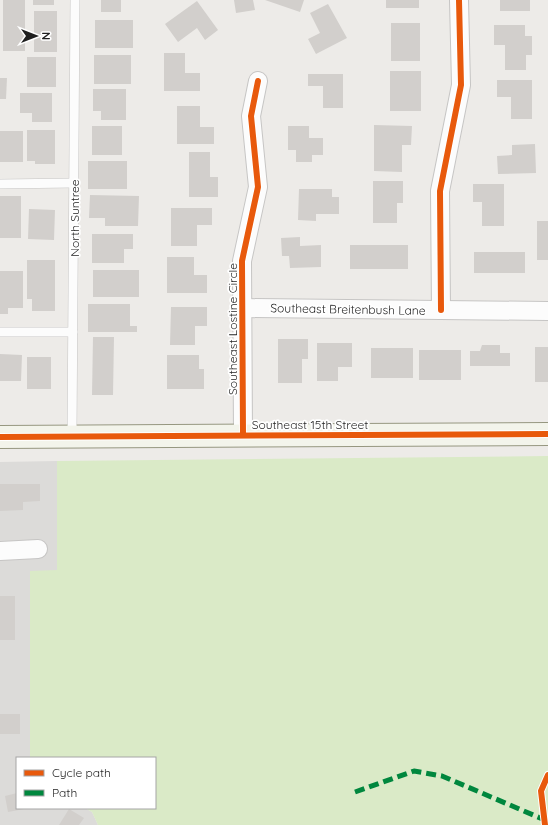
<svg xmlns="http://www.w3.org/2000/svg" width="548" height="825" viewBox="0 0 548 825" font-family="Quicksand,sans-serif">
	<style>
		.residential { fill: #dcdbd9 }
		.grass { fill: #daeac7 }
		.building { fill: #d2cfcc }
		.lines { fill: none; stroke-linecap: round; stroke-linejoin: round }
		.lane-casing { stroke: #c6c5c4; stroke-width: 10 }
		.street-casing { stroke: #c6c5c4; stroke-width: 20 }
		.secondary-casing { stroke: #969780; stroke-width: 24 }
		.lane { stroke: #fcfcfc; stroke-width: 9 }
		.street { stroke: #fcfcfc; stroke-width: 18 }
		.secondary { stroke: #f3f4eb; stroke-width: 22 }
		.quiet { stroke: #00873e; stroke-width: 5; stroke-dasharray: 10 5; stroke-linecap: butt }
		.cycleway-casing { stroke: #fff; stroke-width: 8 }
		.cycleway { stroke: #e8590c; stroke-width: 6 }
		.labels { text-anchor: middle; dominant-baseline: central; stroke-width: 3.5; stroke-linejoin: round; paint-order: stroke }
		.street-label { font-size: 12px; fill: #1f1f1f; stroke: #fff }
	</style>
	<rect width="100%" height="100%" fill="#edebe8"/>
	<polygon class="residential" points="57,461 57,571 30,571 30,758 17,758 17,808 85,808 92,812 98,825 0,825 0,462"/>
	<polygon class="grass" points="548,456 548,825 98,825 92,812 85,808 155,808 155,758 30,758 30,571 57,570 57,461"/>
	<g class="building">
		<rect x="3" y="0" width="22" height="51"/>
		<rect x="33" y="0" width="21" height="5"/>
		<rect x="101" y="0" width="20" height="12"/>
		<polygon points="234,0 253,0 255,10 236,13"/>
		<polygon points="265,0 304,0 300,12"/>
		<rect x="386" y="0" width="33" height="8"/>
		<rect x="500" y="0" width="30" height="11"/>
		<polygon points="197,1 218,30 205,40 197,28 178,42 165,24"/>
		<polygon points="328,4 347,38 316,54 308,39 320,33 310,13"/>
		<rect x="34" y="11" width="23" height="41"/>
		<rect x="95" y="20" width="38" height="28"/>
		<rect x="391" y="23" width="29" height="38"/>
		<polygon points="494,25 525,25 525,36 532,36 532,55 526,55 526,70 505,70 505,45 494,45"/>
		<polygon points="164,53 185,53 185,73 200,73 200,91 164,91"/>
		<rect x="94" y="55" width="37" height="29"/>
		<rect x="27" y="57" width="29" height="30"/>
		<rect x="390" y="71" width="31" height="40"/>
		<polygon points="308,74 343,74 343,108 323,108 323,86 308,86"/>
		<polygon points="0,78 7,78 6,99 0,99"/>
		<polygon points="497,80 532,80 532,119 511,119 511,97 497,97"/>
		<polygon points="93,89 126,89 126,120 101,120 101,111 93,111"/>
		<polygon points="20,93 52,93 52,122 32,122 32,113 20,113"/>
		<polygon points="177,106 200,106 200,127 214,127 214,144 177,144"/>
		<polygon points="374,125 412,126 411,145 402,145 402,172 374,171"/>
		<rect x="92" y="126" width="30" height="29"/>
		<polygon points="288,126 309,126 309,138 323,138 323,155 312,155 312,162 296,162 296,150 288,150"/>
		<polygon points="27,130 55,130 55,164 35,164 35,161 27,161"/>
		<rect x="0" y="131" width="23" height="31"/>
		<polygon points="535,144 536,173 498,174 497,156 512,155 512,145"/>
		<polygon points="189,152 210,152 210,177 218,177 218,197 189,197"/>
		<rect x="88" y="161" width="39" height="28"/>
		<polygon points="373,181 403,181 403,203 397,203 397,223 373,223"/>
		<polygon points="473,184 504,184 504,226 482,226 482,202 473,202"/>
		<polygon points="299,189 332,189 332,197 339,197 339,214 316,214 316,221 298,220"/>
		<polygon points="90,195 139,196 138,226 105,226 105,218 89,218"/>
		<rect x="0" y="196" width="21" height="42"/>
		<polygon points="171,208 212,208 212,225 197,225 197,246 171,246"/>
		<polygon points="29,209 55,210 54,240 28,239"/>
		<rect x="537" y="221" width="11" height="39"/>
		<polygon points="92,234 133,234 133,249 124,249 124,263 92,263"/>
		<polygon points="300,237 300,246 321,245 321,267 290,268 289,256 282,256 281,238"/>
		<rect x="350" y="245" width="58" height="24"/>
		<rect x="474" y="252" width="51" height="21"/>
		<polygon points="167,257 194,257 194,275 207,275 207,293 167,293"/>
		<polygon points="27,260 55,260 55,311 32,311 32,299 27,299"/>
		<rect x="93" y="270" width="46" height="27"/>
		<polygon points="0,271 23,271 23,308 8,308 8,314 0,314"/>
		<polygon points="88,304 130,304 130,326 137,326 137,332 88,332"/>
		<polygon points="171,307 207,307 207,326 195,326 195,345 170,345"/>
		<polygon points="93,337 114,337 113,395 92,395"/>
		<polygon points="278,339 308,339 308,359 302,359 302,383 278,383"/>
		<polygon points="317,343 352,343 352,367 338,367 338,381 317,381"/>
		<polygon points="482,345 500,345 500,353 510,353 510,366 470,366 470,351 480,351"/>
		<rect x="535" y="347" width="13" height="35"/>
		<rect x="371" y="348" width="42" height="30"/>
		<rect x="419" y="350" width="42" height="30"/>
		<polygon points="0,354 22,355 21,381 0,381"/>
		<polygon points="167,355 199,355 199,369 204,369 204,389 167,389"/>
		<rect x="27" y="357" width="24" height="32"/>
		<polygon points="0,484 40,484 40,501 23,502 23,510 0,511"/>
		<rect x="0" y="596" width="15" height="44"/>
		<rect x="0" y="714" width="20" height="20"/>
		<polygon points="17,793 17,808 24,809 8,812 5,796"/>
		<polygon points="69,809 84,818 79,825 59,825"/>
	</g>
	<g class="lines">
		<g class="lane-casing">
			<g id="lane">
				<polyline points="0,184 74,183"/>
				<polyline points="0,332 73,332"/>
				<polyline points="72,436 75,0"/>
			</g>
		</g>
		<g class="street-casing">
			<g id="street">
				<polyline points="243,308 548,311"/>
				<polyline points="441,310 440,191 461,85 459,0"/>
				<polyline points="243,435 242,261 258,187 251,116 258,81"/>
				<polyline points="0,551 38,549"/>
			</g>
		</g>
		<g class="secondary-casing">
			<polyline id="secondary" points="0,437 548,434"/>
		</g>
		<use href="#lane" class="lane"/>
		<use href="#street" class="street"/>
		<use href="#secondary" class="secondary"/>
		<polyline class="quiet" points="355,792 414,771 442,776 545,820"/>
		<g class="cycleway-casing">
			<g id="cycleway">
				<polyline points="441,310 440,191 461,85 459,0"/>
				<polyline points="243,435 242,261 258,187 251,116 258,81"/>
				<polyline points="0,437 548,434"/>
				<polyline points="545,825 541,791 548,775"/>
			</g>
		</g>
		<use href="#cycleway" class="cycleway"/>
	</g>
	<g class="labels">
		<g class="street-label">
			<text transform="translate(74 218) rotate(-90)">North Suntree</text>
			<text transform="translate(348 309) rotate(1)">Southeast Breitenbush Lane</text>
			<text transform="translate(232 329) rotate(-90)">Southeast Lostine Circle</text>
			<text x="310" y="424">Southeast 15th Street</text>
		</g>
	</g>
	<rect x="16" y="757" width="140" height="52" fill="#ffffff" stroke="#a5a5a5"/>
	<rect x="24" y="770" width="20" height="6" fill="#e8590c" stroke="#a5a5a5"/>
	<text x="52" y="777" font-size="12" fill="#1f1f1f">Cycle path</text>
	<rect x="24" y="790" width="20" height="6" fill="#00873e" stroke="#a5a5a5"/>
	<text x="52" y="797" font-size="12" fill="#1f1f1f">Path</text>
	<g transform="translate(36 36) rotate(90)" stroke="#ffffff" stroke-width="3" paint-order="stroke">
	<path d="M0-3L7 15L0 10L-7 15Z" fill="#1f1f1f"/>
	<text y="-6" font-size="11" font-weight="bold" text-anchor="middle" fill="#1f1f1f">N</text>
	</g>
</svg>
